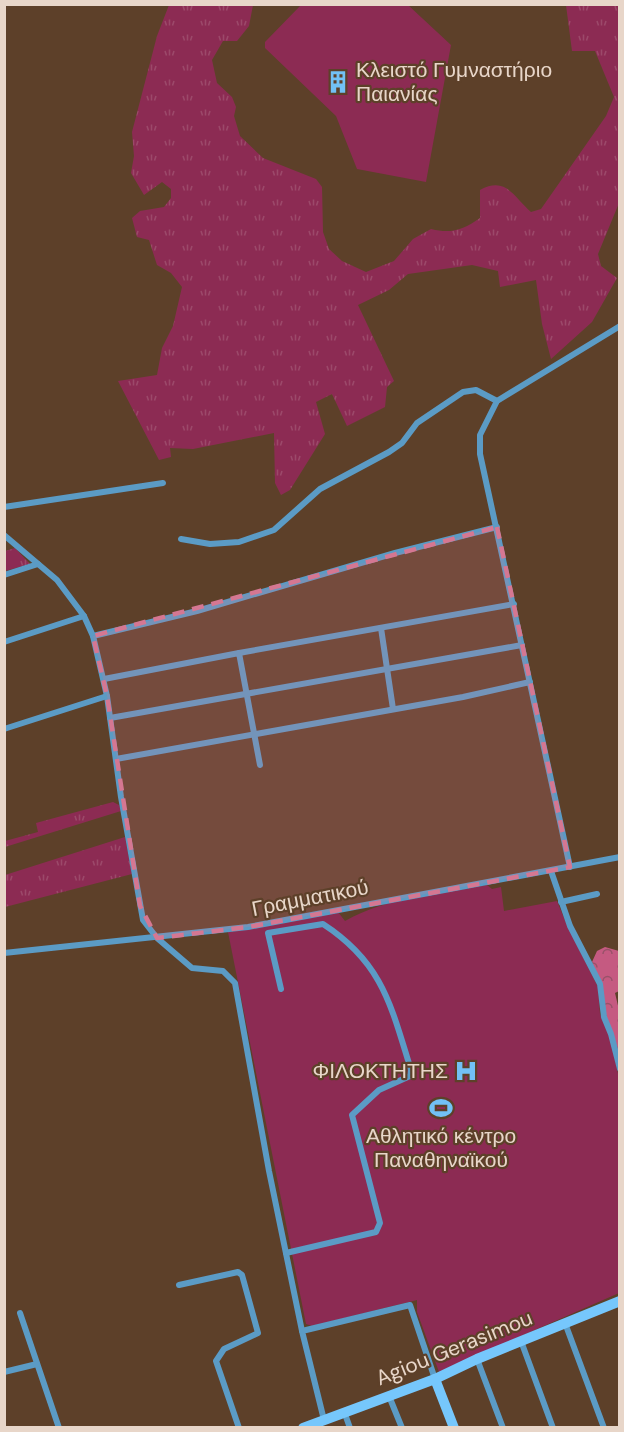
<svg xmlns="http://www.w3.org/2000/svg" width="624" height="1432" viewBox="0 0 624 1432" font-family="'DM Sans',sans-serif">
	<style>
		.grass { fill: url(#grass-tufts) }
		.forest { fill: url(#forest-crowns) }
		.park { fill: #8c2b53 }
		.lines { fill: none; stroke-linecap: round; stroke-linejoin: round }
		.street { stroke: #5b9bc5; stroke-width: 6 }
		.secondary { stroke: #76c7fc; stroke-width: 10 }
		.marked { fill: #d57792; fill-opacity: 0.2; stroke: #d57792; stroke-width: 4.5; stroke-dasharray: 12 8; stroke-linejoin: round }
		.labels { text-anchor: middle; dominant-baseline: central; stroke-width: 4.5; stroke-linejoin: round; paint-order: stroke }
		.poi-label { font-size: 21px; fill: #e8d6c9; stroke: #5d4029; text-anchor: start }
		.street-label { font-size: 21px; fill: #e8d6c9; stroke: #5d4029 }
	</style>
	<defs>
		<pattern id="grass-tufts" width="24" height="20" patternUnits="userSpaceOnUse" patternTransform="scale(1.5)"><rect width="24" height="20" fill="#8c2b53"/><path d="M3 7l-1-3M5 7V3M7 7l1-3M15 17l-1-3M17 17v-4M19 17l1-3" fill="none" stroke="#9c496a"/></pattern>
		<pattern id="forest-crowns" width="20" height="18" patternUnits="userSpaceOnUse" patternTransform="scale(1.5)"><rect width="20" height="18" fill="#c55a81"/><path d="M2 6a3 3 0 1 1 6 0M12 15a3 3 0 1 1 6 0" fill="none" stroke="#995169"/></pattern>
	</defs>
	<rect width="100%" height="100%" fill="#5d4029"/>
	<g class="grass">
		<path d="M169 5H253L249 26 237 41H223L212 60 217 83 232 97 236 107 234 116 240 136 263 158 316 179 322 187 323 232 329 249 342 261 366 272 394 261 413 239 431 229C451 234 463 230 480 218V190C506 176 513 196 531 212L541 209 606 116 614 97 595 51H572L566 5H619V203L598 254 601 266 617 278 592 322 551 359 542 324 536 280 500 287 498 271 472 265 408 274 389 290 358 305 394 381 387 387 385 407 347 426 332 394 316 402 325 434 290 490 281 495 275 483 274 433 193 449 170 448 171 457 159 460 118 381 157 375 162 348 173 326 182 287 171 273 157 265 149 240 137 237 132 218 140 211 164 207 171 198V189L162 182 144 195 131 173 134 156 132 132 157 36Z"/>
		<polygon points="15,548 30,564 5,571 5,551"/>
		<polygon points="113,802 119,805 121,811 5,847 5,841 38,832 36,823"/>
		<polygon points="125,837 132,874 5,907 5,875"/>
	</g>
	<polygon class="forest" points="605,947 619,951 619,991 615,993 619,1010 619,1063 592,962 597,951"/>
	<g class="park">
		<polygon points="301,5 408,5 451,45 426,182 357,169 336,116 265,48 265,42"/>
		<path d="M487 885 492 889 501 887 504 911 557 901 567 925 598 987 600 1014 610 1037 619 1078V1293L439 1372 417 1312V1300L312 1326 306 1324 228 932 338 912 345 921C387 897 440 894 487 885Z"/>
	</g>
	<g class="lines">
		<g class="street">
			<polyline points="4,507 163,483"/>
			<polyline points="4,535 57,580 84,616 93,636 107,696 121,797 143,920 157,938 192,968 223,971 235,983 269,1171 302,1331"/>
			<polyline points="181,539 210,544 239,542 274,530 320,489 389,452 402,443 417,423 463,392 476,390 497,401"/>
			<polyline points="4,575 38,564"/>
			<polyline points="381,628 393,709"/>
			<polyline points="93,636 197,611 395,553 497,527"/>
			<polyline points="4,642 84,616"/>
			<polyline points="239,653 514,604"/>
			<polyline points="104,679 239,653 260,765"/>
			<polyline points="110,718 522,645"/>
			<polyline points="4,729 107,696"/>
			<polyline points="116,759 463,697 530,682"/>
			<polyline points="570,867 480,454 480,435 497,401 620,326"/>
			<polyline points="551,871 570,926 600,984 604,1017 611,1034 620,1069"/>
			<polyline points="561,902 597,894"/>
			<polyline points="4,953 248,927 620,857"/>
			<path d="M281 989 268 933 323 924C383 963 391 1006 411 1070L410 1076 379 1090 352 1115 380 1223 376 1232 286 1253"/>
			<polyline points="179,1285 238,1272 242,1275 258,1333 224,1349 216,1361 239,1428"/>
			<polyline points="20,1313 59,1428"/>
			<polyline points="565,1323 604,1428"/>
			<polyline points="521,1341 553,1428"/>
			<polyline points="477,1359 503,1428"/>
			<polyline points="4,1372 37,1364"/>
			<polyline points="389,1396 402,1428"/>
			<polyline points="345,1414 350,1428"/>
			<polyline points="324,1420 302,1331 410,1305 435,1379"/>
		</g>
		<g class="secondary">
			<polyline points="435,1379 454,1428"/>
			<polyline points="303,1428 435,1379 477,1359 620,1301"/>
		</g>
	</g>
	<path class="marked" d="M497 527 570 867 248 927 157 938 140 906 107 696 93 636Z"/>
	<defs>
		<g id="building-bare" transform="scale(1.8)"><path d="M-4-6H4V6H1V3H-1V6H-4ZM-2.5-4.3h1.7v1.8h-1.7ZM.8-4.3h1.7v1.8H.8ZM-2.5-1h1.7V.8h-1.7ZM.8-1h1.7V.8H.8Z" fill="#72c1f5" stroke="#5d4029" stroke-width="2.5" paint-order="stroke"/></g>
		<g id="hospital-bare" transform="scale(1.8)"><path d="M-5-5h3v3.5h4V-5h3V5h-3V1.5h-4V5h-3Z" fill="#72c1f5" stroke="#5d4029" stroke-width="2.5" paint-order="stroke"/></g>
		<g id="stadium-bare" transform="scale(1.8)"><path d="M0-5a6.5 5 0 1 0 0 10a6.5 5 0 1 0 0-10ZM-3.5-1.8h7v3.6h-7Z" fill="#72c1f5" stroke="#5d4029" stroke-width="2.5" paint-order="stroke"/></g>
	</defs>
	<g fill-rule="evenodd">
		<use href="#building-bare" x="338" y="82"/>
		<use href="#hospital-bare" x="466" y="1071"/>
		<use href="#stadium-bare" x="441" y="1108"/>
	</g>
	<g class="labels">
		<g class="poi-label">
			<text x="356" y="70">Κλειστό Γυμναστήριο<tspan x="356" dy="24">Παιανίας</tspan></text>
			<text x="448" y="1071" text-anchor="end">ΦΙΛΟΚΤΗΤΗΣ</text>
			<text x="441" y="1136" text-anchor="middle">Αθλητικό κέντρο<tspan x="441" dy="24">Παναθηναϊκού</tspan></text>
		</g>
		<g class="street-label">
			<text transform="translate(310 898) rotate(-11)">Γραμματικού</text>
			<text transform="translate(454 1348) rotate(-22)">Agiou Gerasimou</text>
		</g>
	</g>
	<rect width="624" height="1432" fill="none" stroke="#e8d6c9" stroke-width="12"/>
</svg>
